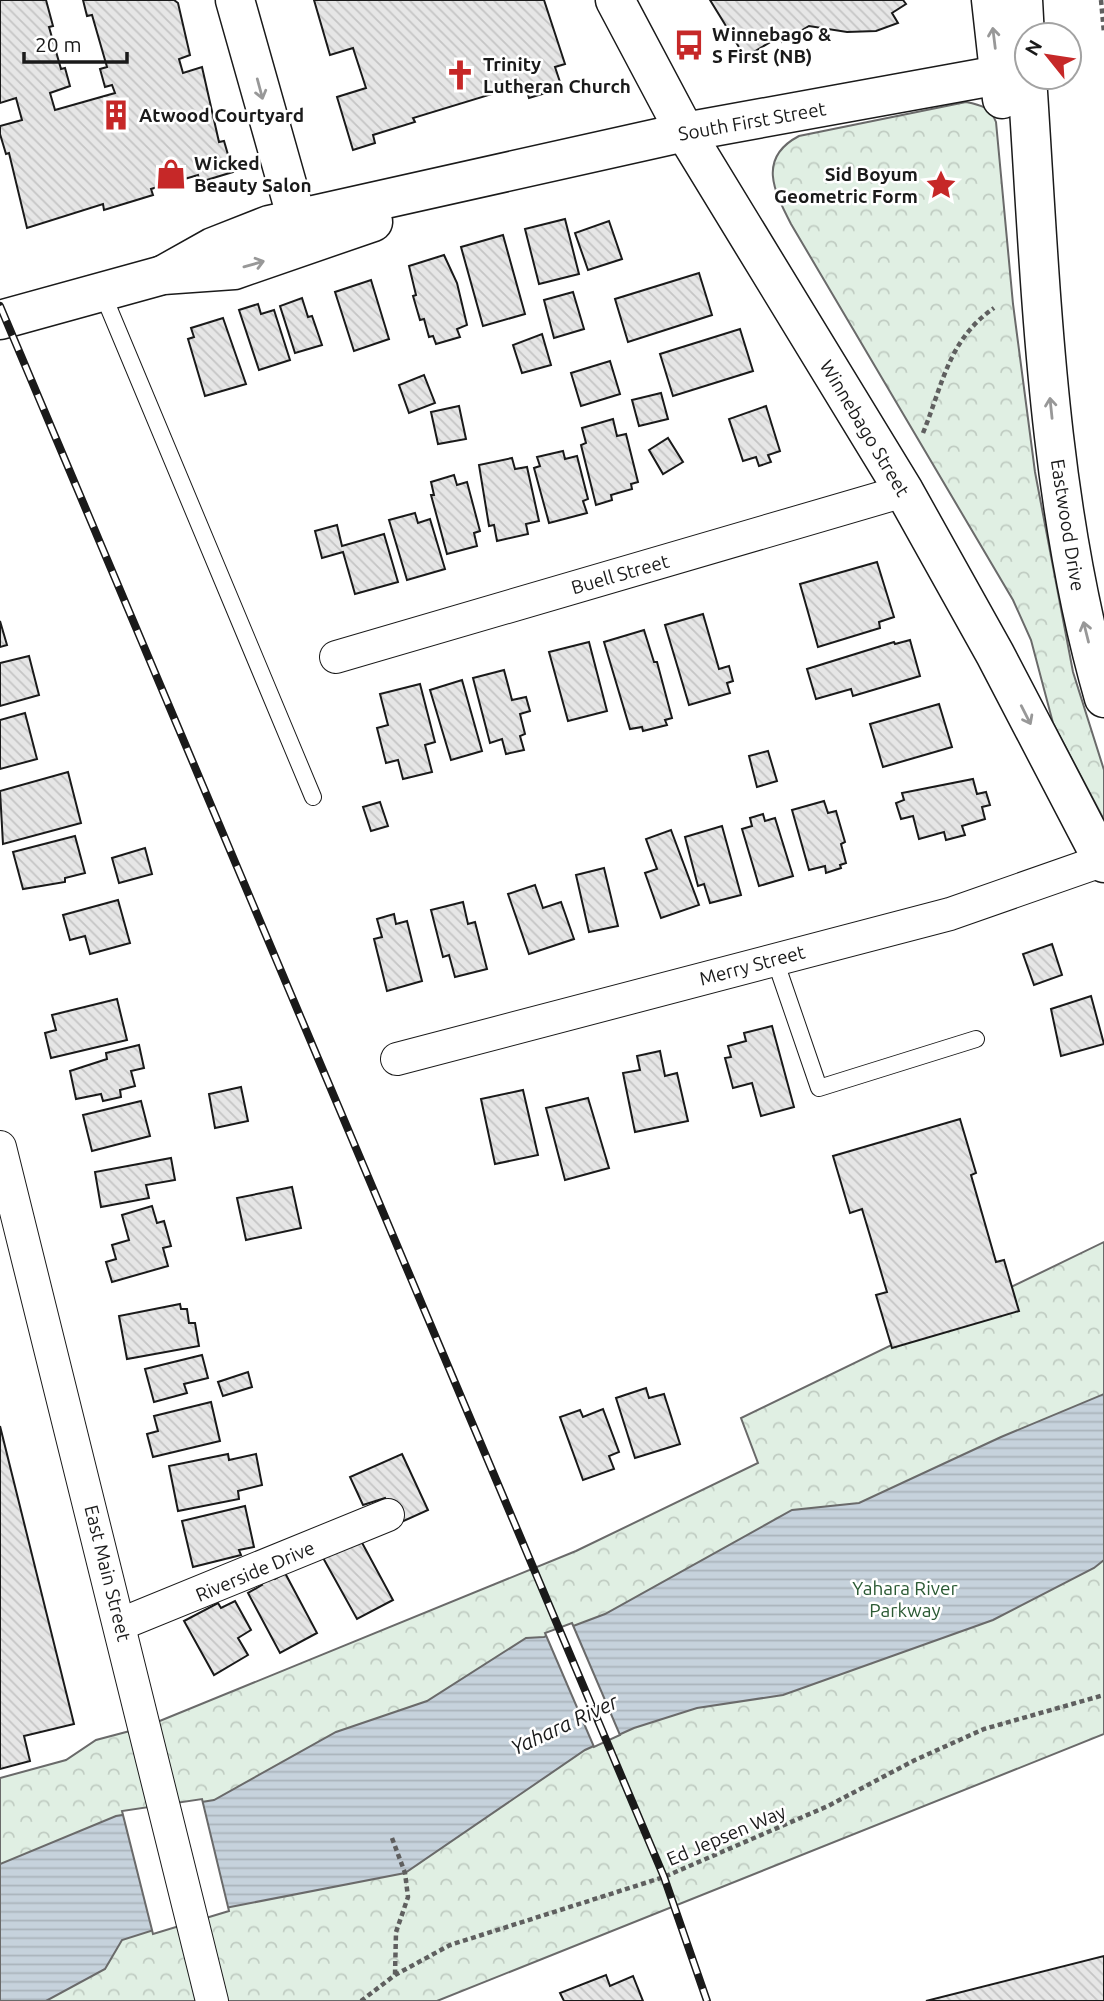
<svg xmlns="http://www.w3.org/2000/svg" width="1104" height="2001" viewBox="0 0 1104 2001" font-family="Ubuntu,sans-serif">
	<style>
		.park { fill: url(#park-crowns); stroke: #6a6a6a; stroke-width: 2 }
		.water { fill: url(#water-rules); stroke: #6a6a6a; stroke-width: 2 }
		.pier { fill: #fff; stroke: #6a6a6a; stroke-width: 2 }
		.building { fill: url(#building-back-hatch); stroke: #1a1a1a; stroke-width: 2 }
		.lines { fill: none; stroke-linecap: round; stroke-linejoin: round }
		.service-casing { stroke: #1a1a1a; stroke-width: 18 }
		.minor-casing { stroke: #1a1a1a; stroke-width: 34 }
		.tertiary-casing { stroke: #1a1a1a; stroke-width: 41 }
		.path { stroke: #5f5f5f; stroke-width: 4.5; stroke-dasharray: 5 3.5; stroke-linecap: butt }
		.service { stroke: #fff; stroke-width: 16 }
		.minor { stroke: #fff; stroke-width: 32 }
		.tertiary { stroke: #fff; stroke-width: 38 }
		.rail-casing { stroke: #1a1a1a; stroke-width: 8 }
		.rail { stroke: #fff; stroke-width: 5; stroke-dasharray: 16; stroke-linecap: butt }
		.oneway { stroke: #989898 }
		.labels { text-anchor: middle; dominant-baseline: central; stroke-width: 5; stroke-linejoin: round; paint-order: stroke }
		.poi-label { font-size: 19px; font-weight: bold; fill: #1a1a1a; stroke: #fff; text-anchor: start }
		.street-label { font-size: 19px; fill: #1a1a1a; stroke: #fff }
		.park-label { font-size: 19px; fill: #2b5a34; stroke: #fff }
		.water-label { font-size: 21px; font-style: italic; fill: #1a1a1a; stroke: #fff }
	</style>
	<defs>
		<pattern id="park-crowns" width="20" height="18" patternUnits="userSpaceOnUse" patternTransform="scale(1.75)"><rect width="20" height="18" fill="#e0efe3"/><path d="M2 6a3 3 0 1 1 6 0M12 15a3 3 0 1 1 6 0" fill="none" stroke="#c0ccc2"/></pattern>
		<pattern id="water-rules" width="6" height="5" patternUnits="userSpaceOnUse" patternTransform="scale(1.75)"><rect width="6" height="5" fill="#c6d2dc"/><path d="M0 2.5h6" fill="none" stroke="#aab4bc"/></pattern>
		<pattern id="building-back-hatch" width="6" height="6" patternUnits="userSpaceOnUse" patternTransform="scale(1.75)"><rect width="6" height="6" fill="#e6e6e6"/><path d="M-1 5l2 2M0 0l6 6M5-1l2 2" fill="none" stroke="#c5c5c5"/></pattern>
	</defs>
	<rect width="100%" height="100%" fill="#fff"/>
	<g class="park">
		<path d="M966 102C981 105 990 107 996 122L1013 304 1035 472 1073 672 1104 770V820L1053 723 1031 640 1013 600 791 224C774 191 757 158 799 136Z"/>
		<polygon points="1104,1242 1104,1734 437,2001 0,2001 0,1778 66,1760 96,1740 145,1727 576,1551 758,1463 741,1418"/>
	</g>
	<polygon class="water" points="1104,1394 1104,1560 1094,1568 993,1620 783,1695 697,1708 634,1728 585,1750 405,1873 220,1909 122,1940 105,1969 46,2001 0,2001 0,1864 116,1816 214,1800 336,1732 427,1701 526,1638 544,1637 605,1614 792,1510 859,1503 1001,1437"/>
	<g class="pier">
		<polygon points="572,1623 620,1735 594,1747 545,1633"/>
		<polygon points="202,1799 229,1911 153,1934 122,1811"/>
	</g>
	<g class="building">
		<polygon points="0,0 46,0 53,26 49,27 61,69 65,68 70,86 50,93 55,110 115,93 112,85 105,87 100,69 107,67 92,15 87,16 83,0 174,0 178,3 190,55 179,59 183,73 202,67 219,142 224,141 233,172 200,182 198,175 151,189 153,195 104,210 103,204 27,228 9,153 6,154 0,134 0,126 22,120 16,98 0,103"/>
		<polygon points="314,0 544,0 565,64 555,67 562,88 529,98 525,84 413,118 415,122 373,135 375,143 353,150 337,97 366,88 353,48 330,55"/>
		<polygon points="710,0 903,0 906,4 892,13 898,23 876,31 847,32 809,26 782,42 779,37 745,57"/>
		<polygon points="565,219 579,274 539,284 525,229"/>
		<polygon points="609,221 622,259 588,270 575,233"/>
		<polygon points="503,235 525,314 483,326 461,247"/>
		<polygon points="444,255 457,283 467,325 457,329 460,337 436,344 433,336 429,337 424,319 420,320 413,296 416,295 409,266"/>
		<polygon points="699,273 712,315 628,342 615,299"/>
		<polygon points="371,280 389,339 354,351 335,292"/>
		<polygon points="573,292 584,329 554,338 544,300"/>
		<polygon points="302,298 308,317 312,316 322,345 295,353 280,306"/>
		<polygon points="258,304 261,314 274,310 290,360 259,370 239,310"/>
		<polygon points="223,318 246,384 205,396 188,339 194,337 191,328"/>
		<polygon points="740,329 753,371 673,396 660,354"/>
		<polygon points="542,334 551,365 522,373 513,345"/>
		<polygon points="610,361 620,394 581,406 571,373"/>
		<polygon points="424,375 435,403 409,413 399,385"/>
		<polygon points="661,393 668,419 639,426 632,400"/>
		<polygon points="459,406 466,439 438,444 431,412"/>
		<polygon points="766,406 780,451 768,455 771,462 759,466 756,457 743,461 729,419"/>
		<polygon points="613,419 617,436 626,434 638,482 631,484 632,489 611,495 612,500 596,505 581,445 586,443 582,428"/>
		<polygon points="668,438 683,462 663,474 649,450"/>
		<polygon points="563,451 565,459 577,456 588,499 583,501 587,513 549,523 534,468 540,466 537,457"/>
		<polygon points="512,458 515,469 527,467 539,521 526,524 528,534 497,541 494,525 489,526 479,465"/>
		<polygon points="454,475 457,485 467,482 480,531 474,533 477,546 447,554 431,495 434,495 431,482"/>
		<polygon points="415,513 418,523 430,519 445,569 407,580 389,520"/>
		<polygon points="337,525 342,546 384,534 398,582 355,594 343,552 322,558 315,531"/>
		<polygon points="877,562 894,617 879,622 880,628 818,647 800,584"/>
		<polygon points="703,614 719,669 729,666 733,681 727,683 730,693 689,705 665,625"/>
		<polygon points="0,621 7,645 0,647"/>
		<polygon points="644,630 654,662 657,662 672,718 665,720 667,725 643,731 642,727 630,729 604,642"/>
		<polygon points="910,640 920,676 853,696 851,689 816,699 807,669 894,642 895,644"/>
		<polygon points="589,642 607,711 568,721 549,652"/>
		<polygon points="29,656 39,695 0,706 0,663"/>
		<polygon points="504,670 512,700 526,697 530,711 520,714 525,734 520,736 524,750 506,754 502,739 490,743 473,678"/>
		<polygon points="462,680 482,751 451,760 430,690"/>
		<polygon points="420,684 435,742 425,745 432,772 403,779 398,760 386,763 377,728 388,725 380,694"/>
		<polygon points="939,704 952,747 883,767 870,724"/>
		<polygon points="25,713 37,759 0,769 0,720"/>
		<polygon points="768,751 777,781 757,787 749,756"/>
		<polygon points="68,772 81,823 3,844 0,791"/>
		<polygon points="973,779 977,794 986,792 990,805 982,807 985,819 962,826 965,835 946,840 944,832 919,839 913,816 901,819 896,803 904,800 902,793"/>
		<polygon points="824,801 828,813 836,811 845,842 841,844 846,863 840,865 841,868 826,873 825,866 809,870 792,810"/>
		<polygon points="380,802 388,826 371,831 363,807"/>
		<polygon points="763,814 765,821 775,818 793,876 759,886 742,829 752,826 750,818"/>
		<polygon points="722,826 741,895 710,903 704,884 698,886 685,837"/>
		<polygon points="671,830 699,905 661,918 645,873 657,869 646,839"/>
		<polygon points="75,836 85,873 65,878 65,882 23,889 13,852"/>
		<polygon points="145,848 152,874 119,883 112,858"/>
		<polygon points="604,868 618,926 589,932 576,875"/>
		<polygon points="535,885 543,908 561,902 574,939 529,954 508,894"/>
		<polygon points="118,900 130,943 90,954 85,936 70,940 63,915"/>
		<polygon points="463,902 468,924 475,922 487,969 455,977 449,955 443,957 431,910"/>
		<polygon points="394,914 396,924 407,921 422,981 387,991 374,939 382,937 377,919"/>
		<polygon points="1052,944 1062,975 1034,985 1023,954"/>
		<polygon points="1091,996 1104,1044 1061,1056 1051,1009"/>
		<polygon points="117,999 127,1040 51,1058 45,1033 56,1030 52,1015"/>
		<polygon points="772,1026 794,1107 761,1116 752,1083 733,1088 725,1058 731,1057 728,1046 746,1041 744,1033"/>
		<polygon points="139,1045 144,1068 131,1071 135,1086 120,1090 121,1097 103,1101 101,1094 76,1099 70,1071 107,1059 106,1053"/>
		<polygon points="660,1051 665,1076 677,1073 688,1121 635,1132 623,1073 640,1070 637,1056"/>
		<polygon points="241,1087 248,1121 215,1128 209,1094"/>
		<polygon points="523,1090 538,1155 495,1164 481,1099"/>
		<polygon points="588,1098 609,1168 565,1180 546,1108"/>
		<polygon points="141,1101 150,1136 92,1151 83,1115"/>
		<polygon points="960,1119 976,1173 971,1175 996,1262 1004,1260 1019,1311 892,1348 876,1295 887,1292 862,1209 850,1213 833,1156"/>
		<polygon points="171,1158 175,1180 146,1185 149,1198 101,1207 95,1172"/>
		<polygon points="292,1187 301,1228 246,1240 237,1198"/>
		<polygon points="152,1206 157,1223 164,1221 171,1246 163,1248 168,1266 112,1282 106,1262 116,1259 112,1245 129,1240 122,1215"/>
		<polygon points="180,1304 181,1309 187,1309 189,1323 195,1323 199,1346 127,1359 119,1316"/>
		<polygon points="202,1355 208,1378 184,1384 187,1393 154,1402 145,1369"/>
		<polygon points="248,1372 252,1387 223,1396 218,1382"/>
		<polygon points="646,1388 649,1398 664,1394 680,1444 635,1458 616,1398"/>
		<polygon points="211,1402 220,1441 153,1457 147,1434 158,1431 154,1416"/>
		<polygon points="603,1409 619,1452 609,1456 614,1469 583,1480 560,1417 580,1410 583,1417"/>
		<polygon points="0,1426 74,1724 24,1736 30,1761 0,1769"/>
		<polygon points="228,1454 229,1460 256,1454 262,1485 238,1491 239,1499 178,1511 169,1466"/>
		<polygon points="402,1454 428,1510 397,1524 385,1498 363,1505 350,1477"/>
		<polygon points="245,1506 254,1547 239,1550 241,1555 193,1567 182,1521"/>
		<polygon points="360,1539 393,1600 357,1619 322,1556"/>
		<polygon points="270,1571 275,1579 285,1573 317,1633 280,1653 248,1593 262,1585 258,1578"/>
		<polygon points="235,1601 251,1630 238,1638 248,1655 214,1675 184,1621 218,1603 221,1608"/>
		<polygon points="1104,1956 1104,2001 926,2001"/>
		<polygon points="606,1975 610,1986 633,1976 643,2001 564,2001 560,1993"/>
	</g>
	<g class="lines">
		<g class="service-casing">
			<g id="service">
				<polyline points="102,292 313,797"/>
				<polyline points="775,960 819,1088 976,1039"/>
			</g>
		</g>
		<g class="minor-casing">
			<g id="minor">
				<polyline points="336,657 904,491"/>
				<polyline points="397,1059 950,914 1104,860"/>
				<polyline points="0,1147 212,2001"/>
				<polyline points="121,1624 388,1515"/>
			</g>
		</g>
		<g class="tertiary-casing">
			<g id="tertiary">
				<polyline points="235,0 304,244"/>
				<polyline points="615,0 685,132 904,491 995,654 1104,863"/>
				<polyline points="991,0 1002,99"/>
				<polyline points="1023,0 1027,74"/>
				<path d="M1027 77C1041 285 1046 496 1104 698"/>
				<polyline points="163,275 213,247 269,225 685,132 999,75"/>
				<polyline points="0,320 163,275 234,270 373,222"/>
			</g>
		</g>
		<g class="path">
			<polyline points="1101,0 1104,33"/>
			<path d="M923 433C943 384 948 340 994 308"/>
			<polyline points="392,1838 405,1873 408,1897 396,1932 395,1975"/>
			<polyline points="361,2001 395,1975 450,1945 664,1877 828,1806 915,1760 984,1729 1104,1695"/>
		</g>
		<use href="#service" class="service"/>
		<use href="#minor" class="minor"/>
		<use href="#tertiary" class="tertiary"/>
		<g class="rail-casing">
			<polyline id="rail" points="0,306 664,1877 707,2001"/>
		</g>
		<use href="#rail" class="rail"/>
	</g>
	<defs><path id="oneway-shaft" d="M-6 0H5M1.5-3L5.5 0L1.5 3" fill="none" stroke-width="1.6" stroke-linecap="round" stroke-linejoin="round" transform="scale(1.75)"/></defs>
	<g class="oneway">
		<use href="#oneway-shaft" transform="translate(994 38) rotate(-97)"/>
		<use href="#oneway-shaft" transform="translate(260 89) rotate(75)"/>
		<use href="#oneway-shaft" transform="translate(254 264) rotate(-16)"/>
		<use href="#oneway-shaft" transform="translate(1051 408) rotate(-96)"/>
		<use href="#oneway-shaft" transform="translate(1086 632) rotate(-104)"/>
		<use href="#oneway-shaft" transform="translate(1026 715) rotate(63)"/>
	</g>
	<defs>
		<g id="bus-bare" transform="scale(2.415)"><path d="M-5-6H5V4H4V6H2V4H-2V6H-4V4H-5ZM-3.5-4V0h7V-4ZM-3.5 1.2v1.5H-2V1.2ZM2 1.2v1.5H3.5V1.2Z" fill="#c62828" stroke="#fff" stroke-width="2.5" paint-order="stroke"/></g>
		<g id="church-bare" transform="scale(2.415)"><path d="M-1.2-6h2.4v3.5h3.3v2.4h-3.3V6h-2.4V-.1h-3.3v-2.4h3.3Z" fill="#c62828" stroke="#fff" stroke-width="2.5" paint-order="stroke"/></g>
		<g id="building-bare" transform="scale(2.415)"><path d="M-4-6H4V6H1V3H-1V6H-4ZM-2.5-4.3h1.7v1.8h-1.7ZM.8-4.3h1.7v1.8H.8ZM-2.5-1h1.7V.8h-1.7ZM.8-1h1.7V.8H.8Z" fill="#c62828" stroke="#fff" stroke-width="2.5" paint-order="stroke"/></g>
		<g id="shop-bare" transform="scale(2.415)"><path d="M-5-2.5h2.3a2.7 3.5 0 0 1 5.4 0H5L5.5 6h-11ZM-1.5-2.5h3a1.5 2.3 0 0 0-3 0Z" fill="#c62828" stroke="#fff" stroke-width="2.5" paint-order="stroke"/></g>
		<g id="sight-bare" transform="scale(2.415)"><path d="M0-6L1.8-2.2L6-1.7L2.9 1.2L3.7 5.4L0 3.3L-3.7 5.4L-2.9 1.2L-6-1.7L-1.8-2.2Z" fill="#c62828" stroke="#fff" stroke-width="2.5" paint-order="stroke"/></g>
	</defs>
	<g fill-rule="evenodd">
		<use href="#bus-bare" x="689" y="45"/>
		<use href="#church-bare" x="460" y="75"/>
		<use href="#building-bare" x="116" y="115"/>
		<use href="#shop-bare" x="171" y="174"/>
		<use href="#sight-bare" x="941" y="185"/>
	</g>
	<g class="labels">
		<g class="poi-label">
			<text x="712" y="34">Winnebago &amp;<tspan x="712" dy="22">S First (NB)</tspan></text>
			<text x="483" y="64">Trinity<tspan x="483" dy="22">Lutheran Church</tspan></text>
			<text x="139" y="115">Atwood Courtyard</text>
			<text x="194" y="163">Wicked<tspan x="194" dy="22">Beauty Salon</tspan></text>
			<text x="918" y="174" text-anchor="end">Sid Boyum<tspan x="918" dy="22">Geometric Form</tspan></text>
		</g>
		<g class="street-label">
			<text transform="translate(752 121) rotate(-10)">South First Street</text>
			<text transform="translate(865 428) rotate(59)">Winnebago Street</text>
			<text transform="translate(1068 525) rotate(81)">Eastwood Drive</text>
			<text transform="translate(620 574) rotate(-16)">Buell Street</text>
			<text transform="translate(752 965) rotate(-15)">Merry Street</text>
			<text transform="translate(255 1571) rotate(-23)">Riverside Drive</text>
			<text transform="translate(108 1573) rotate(76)">East Main Street</text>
			<text transform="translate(726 1835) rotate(-23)">Ed Jepsen Way</text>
		</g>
		<g class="park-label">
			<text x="905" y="1588">Yahara River<tspan x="905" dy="22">Parkway</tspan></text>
		</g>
		<g class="water-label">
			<text transform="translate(564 1724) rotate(-25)">Yahara River</text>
		</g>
	</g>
	<g transform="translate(1048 56) rotate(300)"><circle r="33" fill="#ffffff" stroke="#a3a3a3" stroke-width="2"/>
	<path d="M0-5L12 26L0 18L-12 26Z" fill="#c62828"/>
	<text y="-10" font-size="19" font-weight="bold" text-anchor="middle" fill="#1a1a1a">N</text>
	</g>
	<path d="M24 52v10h103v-10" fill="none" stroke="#1a1a1a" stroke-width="3.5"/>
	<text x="35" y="52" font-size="21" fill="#1a1a1a" stroke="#ffffff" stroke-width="5" paint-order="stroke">20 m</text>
</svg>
